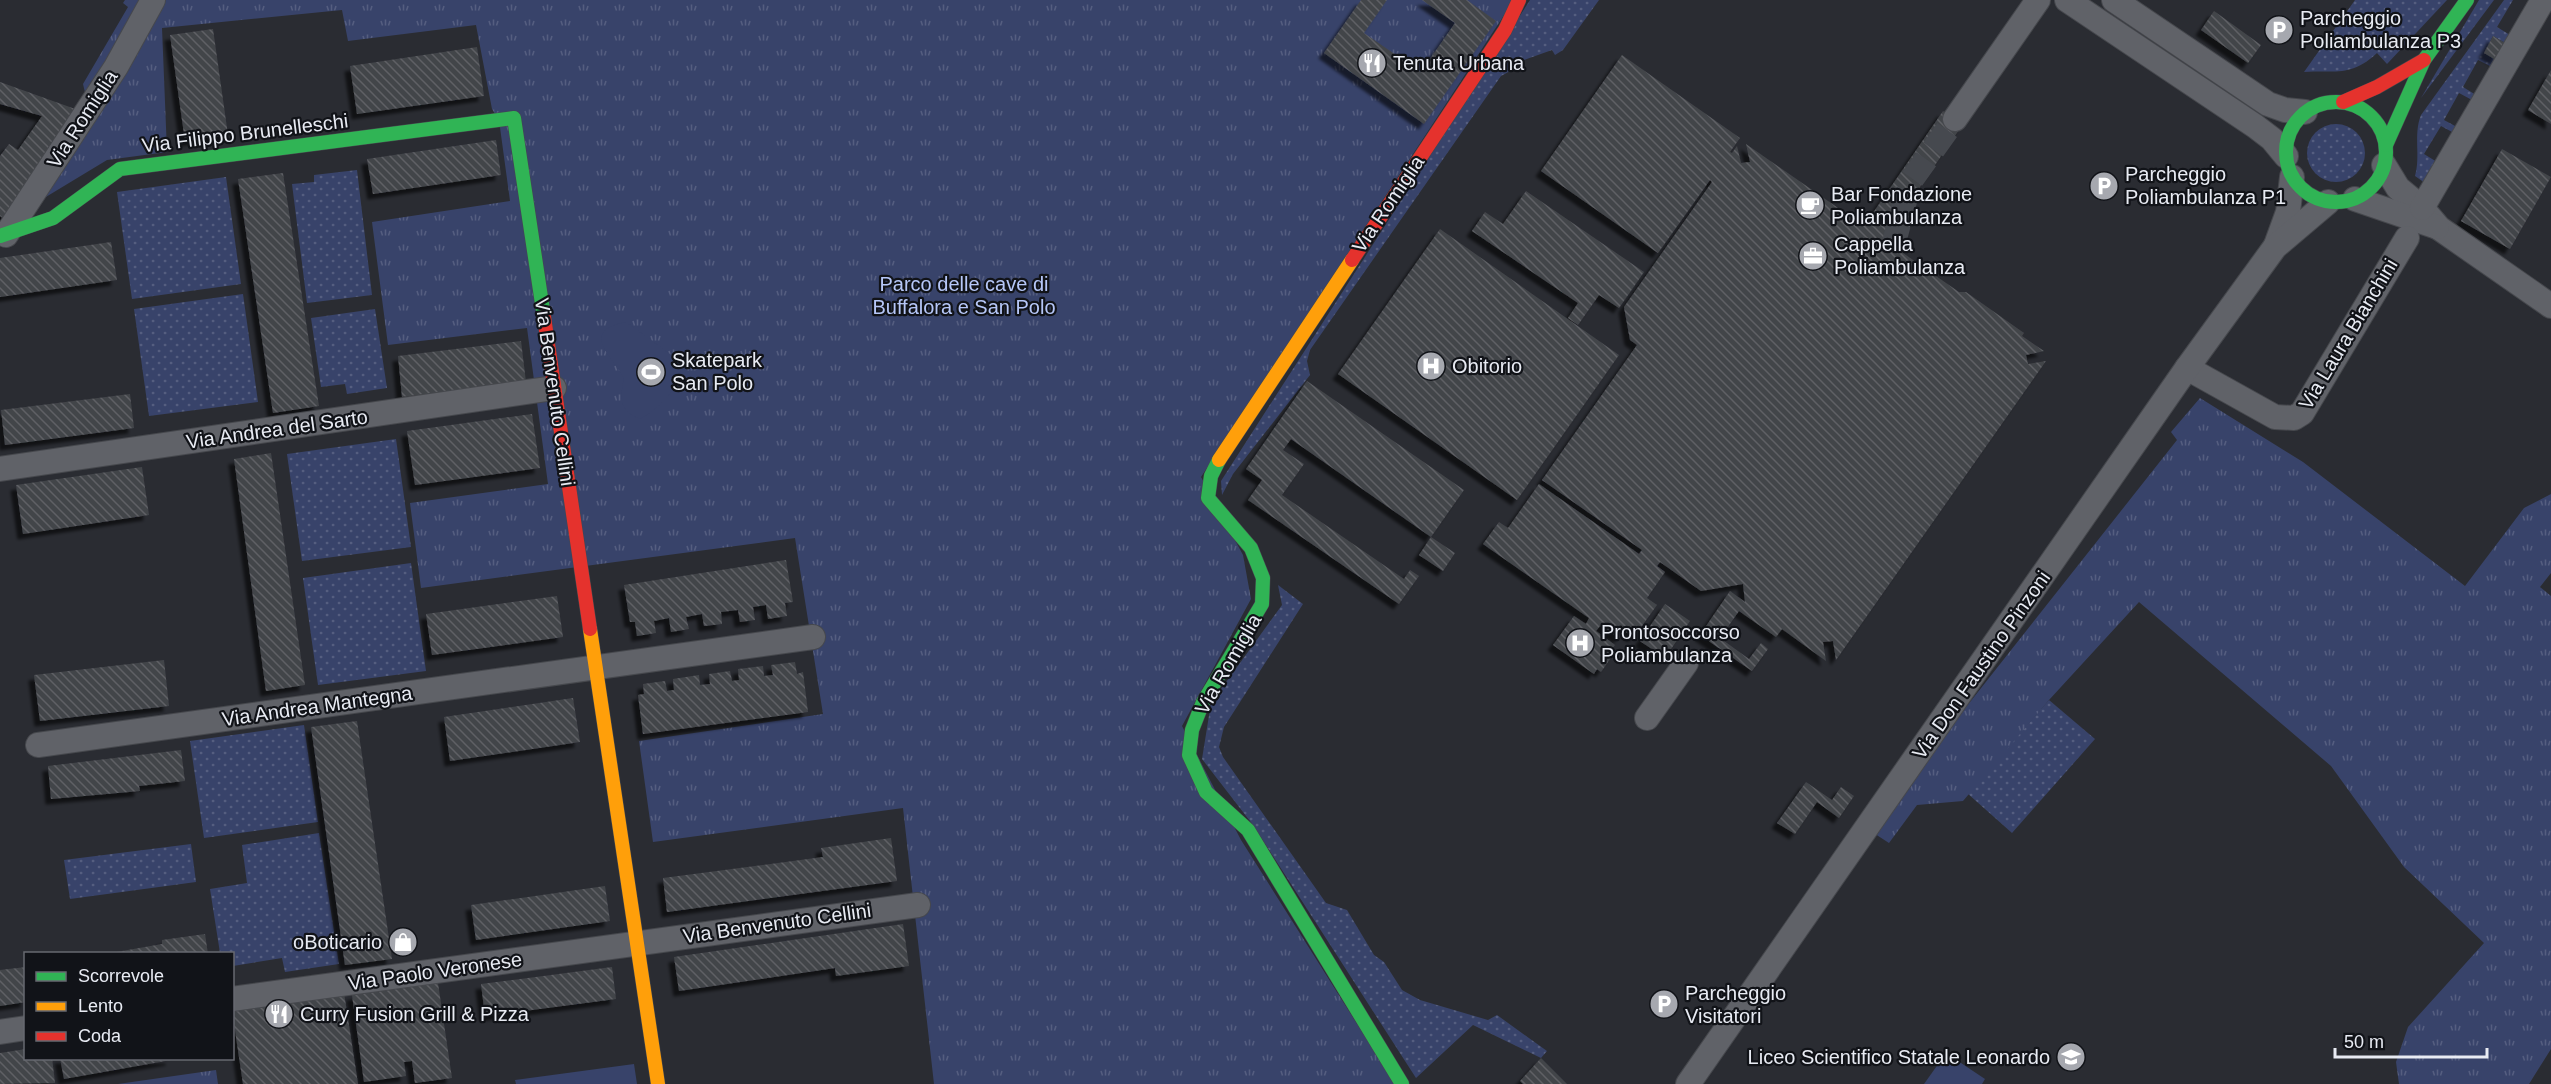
<svg xmlns="http://www.w3.org/2000/svg" width="2551" height="1084" viewBox="0 0 2551 1084" font-family="Arial,sans-serif">
	<style>
		.grass { fill: url(#grass-dots) }
		.park { fill: url(#park-tufts) }
		.pitch { fill: #38436a }
		.building { fill: url(#building-back-hatch); filter: url(#shadow) }
		.lines { fill: none; stroke-linecap: round; stroke-linejoin: round }
		.street-tunnel { stroke: #46494f; stroke-width: 24; stroke-dasharray: 24 12; stroke-linecap: butt }
		.street-casing { stroke: #46484d; stroke-width: 26 }
		.fast-casing { stroke: #46484d; stroke-width: 15 }
		.slow-casing { stroke: #46484d; stroke-width: 15 }
		.jam-casing { stroke: #46484d; stroke-width: 15 }
		.street { stroke: #606268; stroke-width: 24 }
		.fast { stroke: #30b455; stroke-width: 14 }
		.slow { stroke: #ff9f0a; stroke-width: 14 }
		.jam { stroke: #e5322d; stroke-width: 14 }
		.labels { text-anchor: middle; dominant-baseline: central; stroke-width: 4.5; stroke-linejoin: round; paint-order: stroke }
		.poi-label { font-size: 20px; fill: #e8ebf3; stroke: #111318; text-anchor: start }
		.street-label { font-size: 20px; fill: #e8ebf3; stroke: #111318 }
		.park-label { font-size: 20px; fill: #b6c7f8; stroke: #111318 }
	</style>
	<defs>
		<pattern id="grass-dots" width="8" height="8" patternUnits="userSpaceOnUse" patternTransform="scale(1.5)"><rect width="8" height="8" fill="#38436a"/><path d="M2 2h.1M6 6h.1" fill="none" stroke="#555e80" stroke-width="1.8" stroke-linecap="round"/></pattern>
		<pattern id="park-tufts" width="24" height="20" patternUnits="userSpaceOnUse" patternTransform="scale(1.5)"><rect width="24" height="20" fill="#38436a"/><path d="M3 7l-1-3M5 7V3M7 7l1-3M15 17l-1-3M17 17v-4M19 17l1-3" fill="none" stroke="#555e80"/></pattern>
		<pattern id="building-back-hatch" width="6" height="6" patternUnits="userSpaceOnUse" patternTransform="scale(1.5)"><rect width="6" height="6" fill="#43454a"/><path d="M-1 5l2 2M0 0l6 6M5-1l2 2" fill="none" stroke="#5e6065"/></pattern>
		<filter id="shadow"><feDropShadow dx="-5.5" dy="5.5" stdDeviation="1.5" flood-color="#0009"/></filter>
	</defs>
	<rect width="100%" height="100%" fill="#2a2c32"/>
	<g class="grass">
		<polygon points="1530,0 1599,0 1563,50 1555,55 1552,50 1510,65 1512,70 1501,76 1310,350 1307,361 1310,375 1233,474 1222,495 1221,481"/>
		<path d="M2355 0H2447L2387 64 2377 53C2351 77 2337 70 2304 72Z"/>
		<polygon points="2479,0 2494,0 2421,98"/>
		<path d="M2504 0H2513L2497 27 2510 35 2505 43 2493 36 2484 53 2496 60 2492 67 2478 60 2463 87 2476 95 2472 100 2459 93 2444 120 2457 127 2454 133 2441 126 2424 154 2437 162 2425 183 2415 176C2421 156 2413 135 2421 115Z"/>
		<circle cx="2336" cy="153" r="29"/>
		<polygon points="357,170 372,295 307,303 292,184 314,182 314,175"/>
		<polygon points="226,177 241,284 132,299 117,192"/>
		<polygon points="243,294 258,402 149,416 134,309"/>
		<polygon points="375,309 387,388 347,394 345,384 321,387 311,318"/>
		<polygon points="396,439 411,547 302,561 287,454"/>
		<polygon points="411,563 426,671 318,685 303,578"/>
		<polygon points="1278,585 1303,604 1224,727 1219,747 1223,757 1326,903 1347,910 1374,955 1384,962 1402,990 1420,1000 1488,1020 1497,1015 1547,1051 1541,1058 1473,1025 1416,1078 1253,825 1202,759 1211,703 1282,605"/>
		<polygon points="2049,700 2095,739 2012,833 1967,793"/>
		<polygon points="304,725 318,822 204,838 190,741"/>
		<polygon points="319,833 339,964 285,972 282,958 233,966 232,954 220,953 210,889 247,883 242,845"/>
		<polygon points="191,844 196,882 70,899 64,860"/>
	</g>
	<g class="park">
		<polygon points="125,0 1514,0 1201,477 1243,555 1251,599 1182,726 1241,840 1395,1084 934,1084 903,808 653,842 639,741 823,714 795,538 421,588 410,503 548,484 527,328 388,345 372,222 510,201 499,120 492,109 476,25 348,41 342,10 162,28 167,152 107,160 21,212 89,109 83,84 128,7 123,3"/>
		<polygon points="2200,398 2303,462 2465,586 2524,508 2551,494 2551,573 2540,587 2551,596 2551,1049 2529,1084 2399,1084 2396,1062 2408,1027 2484,943 2404,867 2331,766 2139,602 2049,700 1963,801 1917,805 1889,843 1869,830 2177,440 2171,432"/>
		<polygon points="216,1070 218,1084 118,1084"/>
	</g>
	<g class="pitch">
		<path d="M626 322 681 362C682 386 660 408 640 419 618 410 620 398 624 378 615 359 577 331 626 322Z"/>
		<polygon points="1946,1053 1985,1079 1982,1084 1924,1084"/>
		<polygon points="634,1064 637,1084 516,1084 515,1080"/>
	</g>
	<g class="building">
		<polygon points="1361,0 1387,0 1364,33 1421,72 1455,23 1422,0 1467,0 1496,21 1424,124 1324,53"/>
		<polygon points="2214,11 2261,45 2248,63 2201,30"/>
		<polygon points="213,29 228,135 185,141 170,35"/>
		<polygon points="2493,36 2505,43 2496,60 2484,53"/>
		<polygon points="477,47 484,96 357,114 350,66"/>
		<polygon points="1622,55 1740,138 1730,152 1732,153 1737,146 1741,163 1750,162 1746,144 1864,226 1943,111 1963,124 1920,187 1903,253 1959,292 1966,292 2024,333 2022,336 2044,351 2026,355 2028,364 2046,361 1836,660 1833,641 1823,642 1826,661 1782,629 1776,637 1739,611 1720,638 1749,659 1761,643 1768,649 1752,671 1700,635 1730,591 1745,602 1743,584 1701,591 1660,562 1657,566 1665,572 1647,598 1657,605 1634,637 1624,631 1619,638 1600,626 1596,631 1615,645 1612,649 1615,652 1601,672 1597,669 1594,674 1553,645 1574,616 1586,624 1589,618 1483,544 1499,522 1508,528 1539,484 1639,554 1642,550 1542,480 1637,345 1630,340 1624,307 1712,182 1710,180 1658,253 1541,171"/>
		<polygon points="2551,70 2551,124 2528,110"/>
		<polygon points="0,82 78,110 5,220 0,216 0,156 9,144 18,150 42,116 0,104"/>
		<polygon points="496,140 501,175 373,194 367,159"/>
		<polygon points="2502,149 2551,177 2510,249 2461,221"/>
		<polygon points="283,173 319,406 273,413 238,179"/>
		<polygon points="1526,191 1644,272 1619,308 1599,295 1578,325 1568,318 1578,303 1472,231 1485,212 1503,224"/>
		<polygon points="1440,229 1619,355 1517,500 1338,374"/>
		<polygon points="111,242 117,280 0,297 0,258"/>
		<polygon points="521,341 526,382 402,397 398,356"/>
		<polygon points="1307,381 1464,490 1431,537 1455,553 1443,571 1419,555 1431,537 1291,439 1283,450 1304,464 1282,495 1404,579 1410,570 1419,576 1399,604 1248,500 1262,480 1246,469"/>
		<polygon points="130,394 134,428 5,445 1,410"/>
		<polygon points="532,414 540,468 415,485 407,431"/>
		<polygon points="271,453 305,685 266,691 234,459"/>
		<polygon points="142,467 149,515 23,534 16,485"/>
		<polygon points="786,560 793,602 785,603 787,616 768,619 766,605 753,607 755,620 740,622 738,610 721,612 722,624 704,626 702,614 686,617 689,629 671,632 669,618 654,621 656,633 637,636 635,622 630,622 624,585"/>
		<polygon points="557,596 563,637 432,655 426,614"/>
		<polygon points="1665,604 1690,621 1665,658 1640,641"/>
		<polygon points="164,660 169,706 40,721 34,675"/>
		<polygon points="795,662 797,674 803,672 808,712 643,734 638,695 644,694 643,684 665,681 667,691 674,690 673,679 699,675 700,685 710,684 709,674 730,671 732,681 739,680 738,669 763,666 764,676 773,675 771,665"/>
		<polygon points="573,698 580,742 450,761 444,717"/>
		<polygon points="357,721 392,959 345,965 311,727"/>
		<polygon points="181,750 185,781 139,786 140,791 51,799 48,766"/>
		<polygon points="1806,782 1832,800 1841,787 1854,796 1839,818 1817,802 1795,834 1777,823"/>
		<polygon points="891,838 897,881 667,912 663,878 823,857 821,848"/>
		<polygon points="605,886 610,921 476,940 471,905"/>
		<polygon points="903,924 909,966 836,976 835,968 679,991 674,957"/>
		<polygon points="205,934 208,954 105,954 162,944 162,940"/>
		<polygon points="26,967 26,1002 0,1006 0,970"/>
		<polygon points="612,967 616,999 485,1016 481,984"/>
		<polygon points="438,983 452,1078 415,1083 412,1061 404,1062 406,1076 364,1082 352,995"/>
		<polygon points="344,993 358,1084 243,1084 232,1010"/>
		<polygon points="26,1049 26,1058 52,1058 55,1083 0,1084 0,1053"/>
		<polygon points="60,1058 171,1058 171,1060 64,1079"/>
		<polygon points="1541,1058 1567,1084 1523,1084 1520,1081"/>
	</g>
	<g class="lines">
		<polyline class="street-tunnel" points="1896,248 1895,239 1910,182 1955,119"/>
		<g class="street-casing">
			<g id="street">
				<polyline points="2067,0 2255,126 2272,139 2286,156"/>
				<polyline points="2114,0 2268,104 2285,110 2305,112"/>
				<polyline points="1955,119 2038,0"/>
				<polyline points="2384,165 2398,188 2422,208 2439,228 2551,306"/>
				<polyline points="2355,199 2437,227"/>
				<polyline points="2422,208 2543,0"/>
				<polyline points="6,235 116,67 153,0"/>
				<polyline points="2276,245 2288,212 2292,177"/>
				<polyline points="2187,368 2275,417 2294,418 2302,413 2407,238"/>
				<polyline points="0,469 554,388"/>
				<polyline points="1647,718 1686,663"/>
				<polyline points="38,745 813,637"/>
				<polyline points="232,999 918,905"/>
				<polyline points="0,1032 26,1028"/>
				<polyline points="1688,1084 2187,368 2275,247 2328,202"/>
			</g>
		</g>
		<g class="fast-casing">
			<g id="fast">
				<circle cx="2336" cy="152" r="50"/>
				<polyline points="2386,145 2424,60 2467,0"/>
				<polyline points="0,236 53,218 120,169 514,118 544,317"/>
				<polyline points="1219,460 1211,476 1208,498 1251,548 1263,578 1262,604 1203,702 1192,730 1189,755 1206,792 1248,830 1402,1084"/>
			</g>
		</g>
		<g class="slow-casing">
			<g id="slow">
				<polyline points="1219,460 1352,260"/>
				<polyline points="590,629 658,1084"/>
			</g>
		</g>
		<g class="jam-casing">
			<g id="jam">
				<polyline points="2343,102 2377,87 2424,60"/>
				<polyline points="1352,260 1505,30 1519,0"/>
				<polyline points="544,317 590,629"/>
			</g>
		</g>
		<use href="#street" class="street"/>
		<use href="#fast" class="fast"/>
		<use href="#slow" class="slow"/>
		<use href="#jam" class="jam"/>
	</g>
	<defs>
		<g id="parking-disc" transform="scale(1.5)"><circle r="9.5" fill="#a6a8af" stroke="#111318"/><path d="M-3.5-5.5H1a3.5 3.5 0 0 1 0 7H-1V5.5H-3.5ZM-1-3.4V-.6H.8a1.4 1.4 0 0 0 0-2.8Z" fill="#fff"/></g>
		<g id="restaurant-disc" transform="scale(1.5)"><circle r="9.5" fill="#a6a8af" stroke="#111318"/><path d="M-5-6h1v4h1v-4h1v4h1v-4h1v5L-1.5 .5V6h-2V.5L-5-1ZM5-6V6H3V1.5H1.5Q1.5-4 5-6Z" fill="#fff"/></g>
		<g id="cafe-disc" transform="scale(1.5)"><circle r="9.5" fill="#a6a8af" stroke="#111318"/><path d="M-5.5-4.5H6V0H3Q3 3.5 0 3.5H-2.5Q-5.5 3.5-5.5 0ZM3-3.2v2h1.7v-2ZM-6 4.5H4V6H-6Z" fill="#fff"/></g>
		<g id="office-disc" transform="scale(1.5)"><circle r="9.5" fill="#a6a8af" stroke="#111318"/><path d="M-6-3h4V-5.5h4V-3h4V5H-6ZM-1-4.5V-3h2v-1.5ZM-6 0V1H6V0Z" fill="#fff"/></g>
		<g id="hospital-disc" transform="scale(1.5)"><circle r="9.5" fill="#a6a8af" stroke="#111318"/><path d="M-5-5h3v3.5h4V-5h3V5h-3V1.5h-4V5h-3Z" fill="#fff"/></g>
		<g id="stadium-disc" transform="scale(1.5)"><circle r="9.5" fill="#a6a8af" stroke="#111318"/><path d="M0-5a6.5 5 0 1 0 0 10a6.5 5 0 1 0 0-10ZM-3.5-1.8h7v3.6h-7Z" fill="#fff"/></g>
		<g id="shop-disc" transform="scale(1.5)"><circle r="9.5" fill="#a6a8af" stroke="#111318"/><path d="M-5-2.5h2.3a2.7 3.5 0 0 1 5.4 0H5L5.5 6h-11ZM-1.5-2.5h3a1.5 2.3 0 0 0-3 0Z" fill="#fff"/></g>
		<g id="school-disc" transform="scale(1.5)"><circle r="9.5" fill="#a6a8af" stroke="#111318"/><path d="M0-5L7-2L0 1L-7-2ZM-4 1L0 2.5L4 1V4Q0 6-4 4Z" fill="#fff"/></g>
	</defs>
	<g fill-rule="evenodd">
		<use href="#parking-disc" x="2279" y="30"/>
		<use href="#restaurant-disc" x="1372" y="63"/>
		<use href="#parking-disc" x="2104" y="186"/>
		<use href="#cafe-disc" x="1810" y="205"/>
		<use href="#office-disc" x="1813" y="256"/>
		<use href="#hospital-disc" x="1431" y="366"/>
		<use href="#stadium-disc" x="651" y="372"/>
		<use href="#hospital-disc" x="1580" y="643"/>
		<use href="#shop-disc" x="403" y="942"/>
		<use href="#parking-disc" x="1664" y="1004"/>
		<use href="#restaurant-disc" x="279" y="1014"/>
		<use href="#school-disc" x="2071" y="1057"/>
	</g>
	<g class="labels">
		<g class="poi-label">
			<text x="2300" y="18">Parcheggio<tspan x="2300" dy="23">Poliambulanza P3</tspan></text>
			<text x="1393" y="63">Tenuta Urbana</text>
			<text x="2125" y="174">Parcheggio<tspan x="2125" dy="23">Poliambulanza P1</tspan></text>
			<text x="1831" y="194">Bar Fondazione<tspan x="1831" dy="23">Poliambulanza</tspan></text>
			<text x="1834" y="244">Cappella<tspan x="1834" dy="23">Poliambulanza</tspan></text>
			<text x="672" y="360">Skatepark<tspan x="672" dy="23">San Polo</tspan></text>
			<text x="1452" y="366">Obitorio</text>
			<text x="1601" y="632">Prontosoccorso<tspan x="1601" dy="23">Poliambulanza</tspan></text>
			<text x="382" y="942" text-anchor="end">oBoticario</text>
			<text x="1685" y="993">Parcheggio<tspan x="1685" dy="23">Visitatori</tspan></text>
			<text x="300" y="1014">Curry Fusion Grill &amp; Pizza</text>
			<text x="2050" y="1057" text-anchor="end">Liceo Scientifico Statale Leonardo</text>
		</g>
		<g class="street-label">
			<text transform="translate(82 119) rotate(-57)">Via Romiglia</text>
			<text transform="translate(245 133) rotate(-7)">Via Filippo Brunelleschi</text>
			<text transform="translate(1388 204) rotate(-56)">Via Romiglia</text>
			<text transform="translate(2348 334) rotate(-59)">Via Laura Bianchini</text>
			<text transform="translate(555 392) rotate(82)">Via Benvenuto Cellini</text>
			<text transform="translate(277 429) rotate(-8)">Via Andrea del Sarto</text>
			<text transform="translate(1228 664) rotate(-60)">Via Romiglia</text>
			<text transform="translate(1981 665) rotate(-55)">Via Don Faustino Pinzoni</text>
			<text transform="translate(317 706) rotate(-8)">Via Andrea Mantegna</text>
			<text transform="translate(777 923) rotate(-8)">Via Benvenuto Cellini</text>
			<text transform="translate(435 971) rotate(-8)">Via Paolo Veronese</text>
		</g>
		<g class="park-label">
			<text x="964" y="284">Parco delle cave di<tspan x="964" dy="23">Buffalora e San Polo</tspan></text>
		</g>
	</g>
	<rect x="24" y="952" width="210" height="108" fill="#111318" stroke="#676970" stroke-width="1.5"/>
	<rect x="36" y="972" width="30" height="9" fill="#30b455" stroke="#676970" stroke-width="1.5"/>
	<text x="78" y="982" font-size="18" fill="#e8ebf3">Scorrevole</text>
	<rect x="36" y="1002" width="30" height="9" fill="#ff9f0a" stroke="#676970" stroke-width="1.5"/>
	<text x="78" y="1012" font-size="18" fill="#e8ebf3">Lento</text>
	<rect x="36" y="1032" width="30" height="9" fill="#e5322d" stroke="#676970" stroke-width="1.5"/>
	<text x="78" y="1042" font-size="18" fill="#e8ebf3">Coda</text>
	<path d="M2335 1048v9h152v-9" fill="none" stroke="#e8ebf3" stroke-width="3"/>
	<text x="2344" y="1048" font-size="18" fill="#e8ebf3" stroke="#111318" stroke-width="4.5" paint-order="stroke">50 m</text>
</svg>
